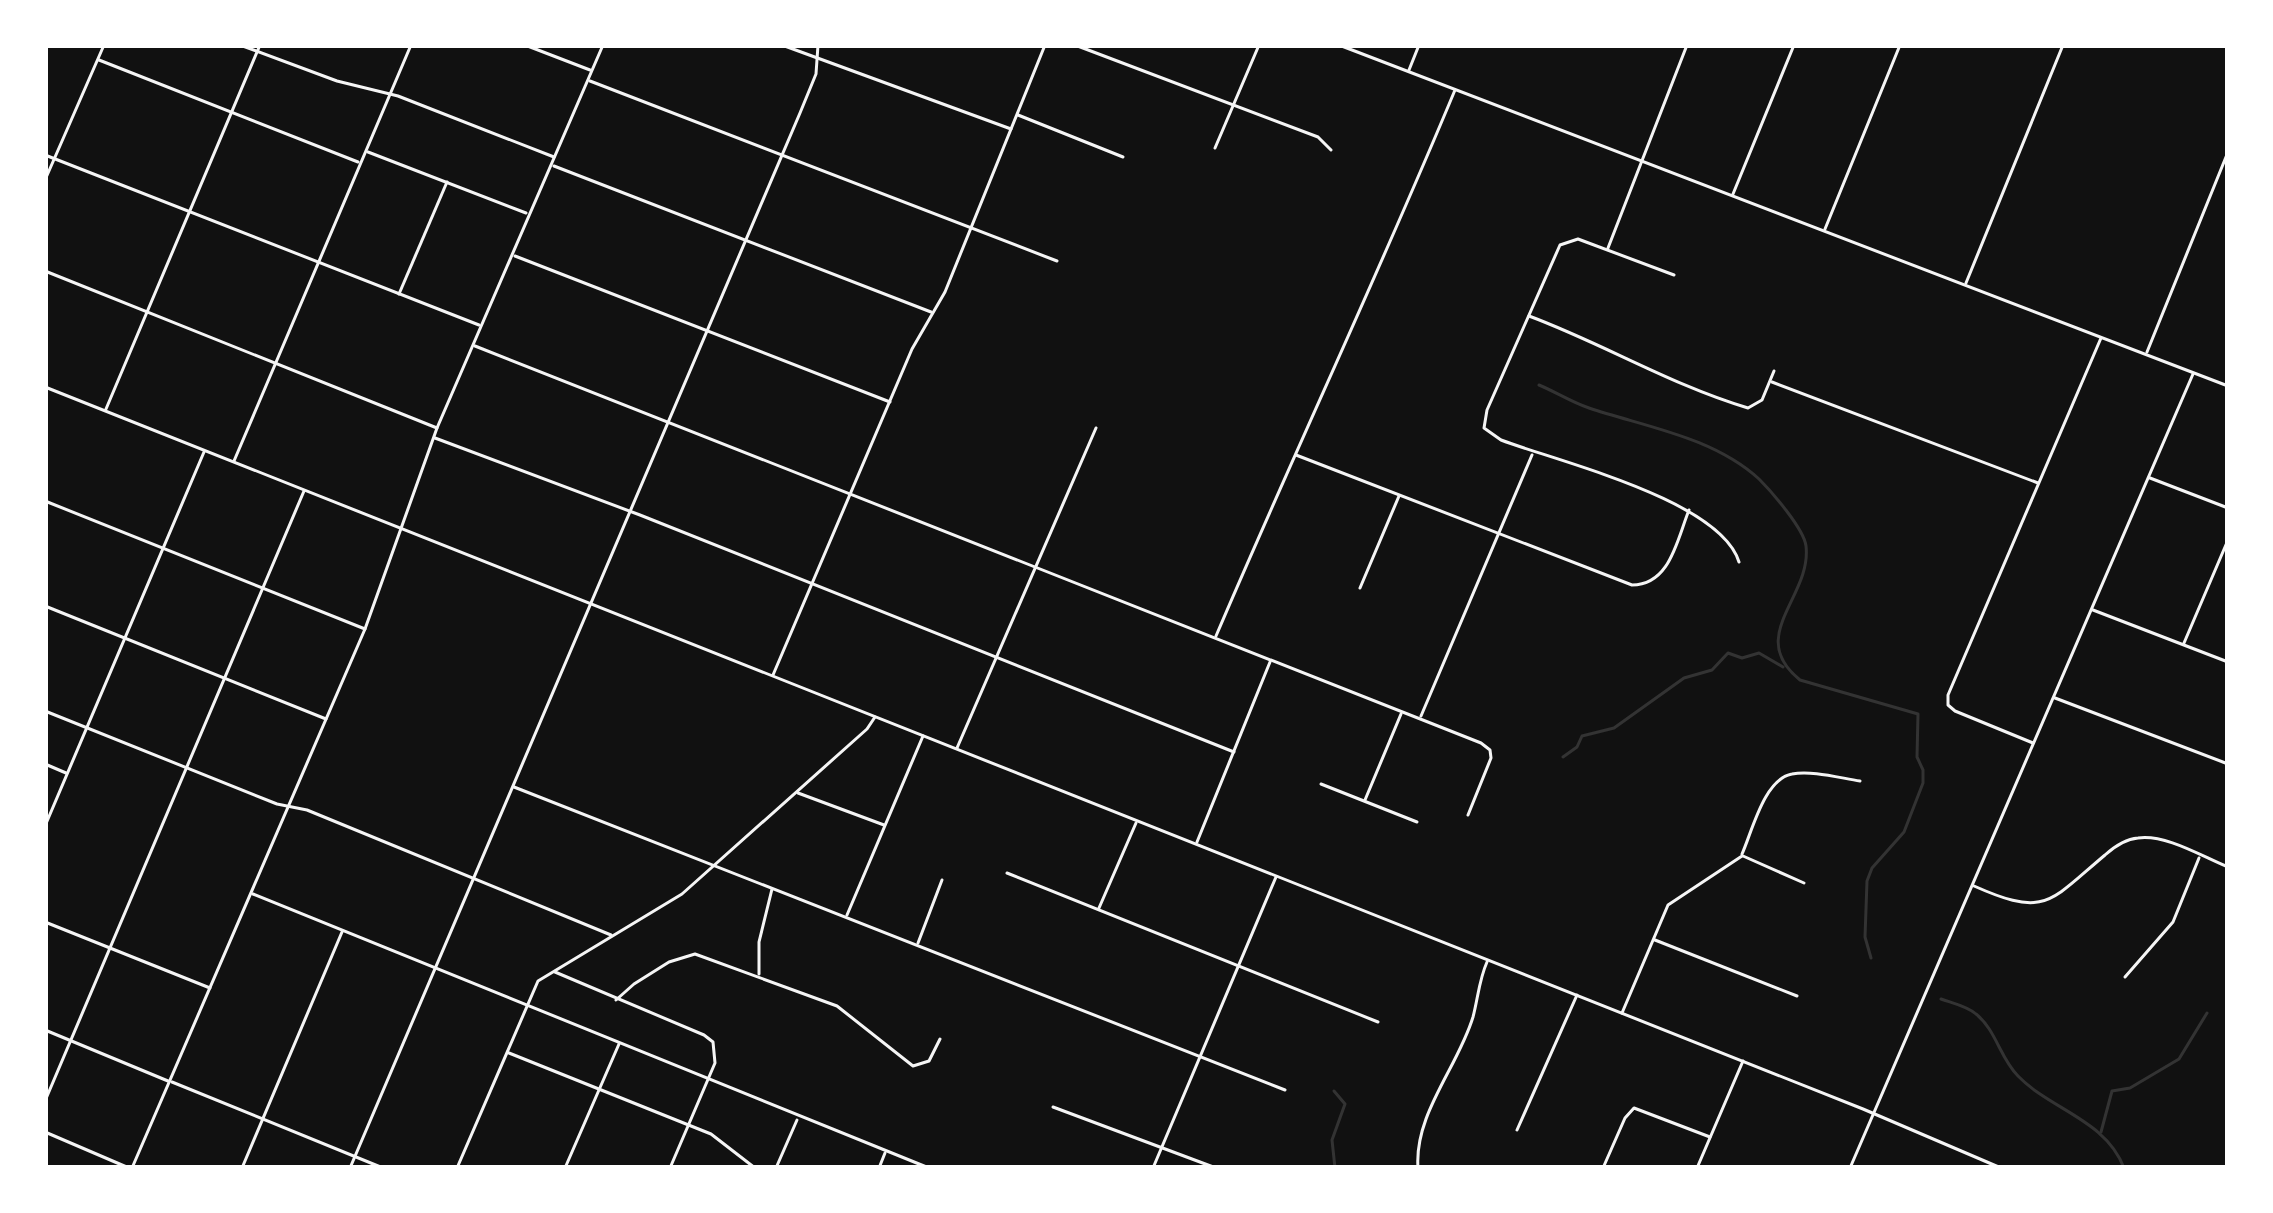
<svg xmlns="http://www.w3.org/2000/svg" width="2273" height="1213" viewBox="0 0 2273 1213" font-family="Cabin,sans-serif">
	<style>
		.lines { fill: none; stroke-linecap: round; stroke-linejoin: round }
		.stream { stroke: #333; stroke-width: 3 }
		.minor { stroke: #f5f5f5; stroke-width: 3 }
		.tertiary { stroke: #f5f5f5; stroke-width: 3 }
	</style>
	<rect width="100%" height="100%" fill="#111"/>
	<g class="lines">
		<g class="stream">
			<path d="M1539 385C1556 392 1571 402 1589 408 1646 427 1713 437 1759 479 1772 492 1804 529 1806 546 1812 597 1745 636 1800 680L1918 714 1917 757 1923 770V783L1904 832 1872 868 1867 881 1865 937 1871 958"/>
			<polyline points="1563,757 1577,747 1582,736 1614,728 1684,678 1712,670 1728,653 1742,658 1759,653 1783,667"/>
			<path d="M1941 999C1952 1003 1967 1006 1976 1014 1996 1030 2000 1058 2018 1076 2051 1110 2106 1120 2124 1168"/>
			<polyline points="1334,1091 1345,1104 1332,1140 1335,1168"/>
			<polyline points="2101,1132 2112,1091 2130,1088 2179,1059 2207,1013"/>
		</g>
		<g class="minor">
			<polyline points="240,45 337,81 398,96 554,157"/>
			<polyline points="525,45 590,70"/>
			<polyline points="782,45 1011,129"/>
			<polyline points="1075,45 1318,137 1331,150"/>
			<polyline points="99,60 358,162"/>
			<polyline points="1409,70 1419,45"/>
			<polyline points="590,81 1057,261"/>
			<polyline points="1018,115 1123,157"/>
			<polyline points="1215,148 1259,45"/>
			<polyline points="368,152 526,213"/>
			<polyline points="45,155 479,325"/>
			<polyline points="554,166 931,312"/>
			<polyline points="1733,194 1794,45"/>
			<polyline points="1825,229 1900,45"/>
			<polyline points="1608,248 1687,45"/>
			<polyline points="515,256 890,402"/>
			<polyline points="45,271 437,428"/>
			<path d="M1674 275 1578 239 1560 245 1487 410 1484 428 1501 440C1559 462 1720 500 1739 562"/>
			<polyline points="1966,283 2063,45"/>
			<polyline points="399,294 447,182"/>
			<path d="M1529 316C1604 344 1671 385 1748 408L1762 400 1774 371"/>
			<polyline points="475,346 1481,743 1490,750 1491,758 1468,815"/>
			<polyline points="2147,352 2228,152"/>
			<polyline points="1772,382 2038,483"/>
			<polyline points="106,409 260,45"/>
			<polyline points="435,438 640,515 1234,752"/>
			<path d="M1296 455 1632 585C1670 585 1677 540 1689 510"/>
			<polyline points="234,461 411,45"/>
			<polyline points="2150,478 2228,508"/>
			<polyline points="45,501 365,629"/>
			<polyline points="1360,588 1399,496"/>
			<polyline points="45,606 326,719"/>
			<polyline points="2093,610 2228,662"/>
			<path d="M1216 636C1294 453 1379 273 1455 90"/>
			<polyline points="2184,643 2228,540"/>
			<polyline points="773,675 912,349 945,292 1045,45"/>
			<polyline points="2055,698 2228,764"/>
			<polyline points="45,711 277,804 307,810 611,935"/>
			<polyline points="1421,716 1532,455"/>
			<polyline points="2033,743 1955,711 1948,705 1948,695 2101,338"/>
			<polyline points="957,748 1096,428"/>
			<polyline points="45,764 66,773"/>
			<polyline points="1321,784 1417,822"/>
			<polyline points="514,787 1285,1090"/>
			<polyline points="798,793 884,825"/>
			<polyline points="1365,800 1401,714"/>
			<polyline points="45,826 204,452"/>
			<polyline points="1197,842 1270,662"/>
			<path d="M1742 854C1752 832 1764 779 1792 774 1811 770 1840 778 1860 781"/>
			<polyline points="1743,856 1804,883"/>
			<polyline points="1007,873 1378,1022"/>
			<path d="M1974 886C2046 918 2049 902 2105 855 2115 846 2125 839 2138 838 2166 834 2203 857 2228 867"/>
			<polyline points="253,894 929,1168"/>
			<polyline points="1099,908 1136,823"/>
			<polyline points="847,915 923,736"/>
			<polyline points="45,922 210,988"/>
			<polyline points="1655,940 1797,996"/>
			<polyline points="918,943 942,880"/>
			<polyline points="555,972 704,1035 713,1042 715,1063 670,1168"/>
			<polyline points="759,974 759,942 772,889"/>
			<polyline points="2125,977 2173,922 2199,858"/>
			<polyline points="616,1000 634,984 669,962 695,954 837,1006 913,1066 929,1061 940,1039"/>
			<polyline points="1622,1013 1668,905 1742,856"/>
			<polyline points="509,1053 711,1134 755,1168"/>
			<polyline points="172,1082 383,1168"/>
			<polyline points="45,1101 304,491"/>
			<polyline points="1053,1107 1216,1168"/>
			<polyline points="1517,1130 1577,995"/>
			<polyline points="45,1132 129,1168"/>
			<polyline points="242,1168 342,932"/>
			<polyline points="350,1168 800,113 816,74 818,45"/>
			<polyline points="457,1168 538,981 682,894 867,729 875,717"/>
			<polyline points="565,1168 619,1044"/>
			<polyline points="776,1168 797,1120"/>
			<polyline points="879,1168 885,1153"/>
			<polyline points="1153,1168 1276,877"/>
			<path d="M1418 1168C1414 1114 1458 1067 1473 1017 1478 998 1479 980 1487 962"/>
			<polyline points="1603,1168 1625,1118 1634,1108 1710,1137"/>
			<polyline points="1697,1168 1743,1061"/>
		</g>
		<g class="tertiary">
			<polyline points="1339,45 2228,386"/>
			<polyline points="45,180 104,45"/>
			<polyline points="45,387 1863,1109 2001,1168"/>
			<polyline points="45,1030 168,1081"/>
			<polyline points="132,1168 365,629 437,428 603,45"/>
			<polyline points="1850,1168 2193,374"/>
		</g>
	</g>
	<rect width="2273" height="1213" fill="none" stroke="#ffffff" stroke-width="96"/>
</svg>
